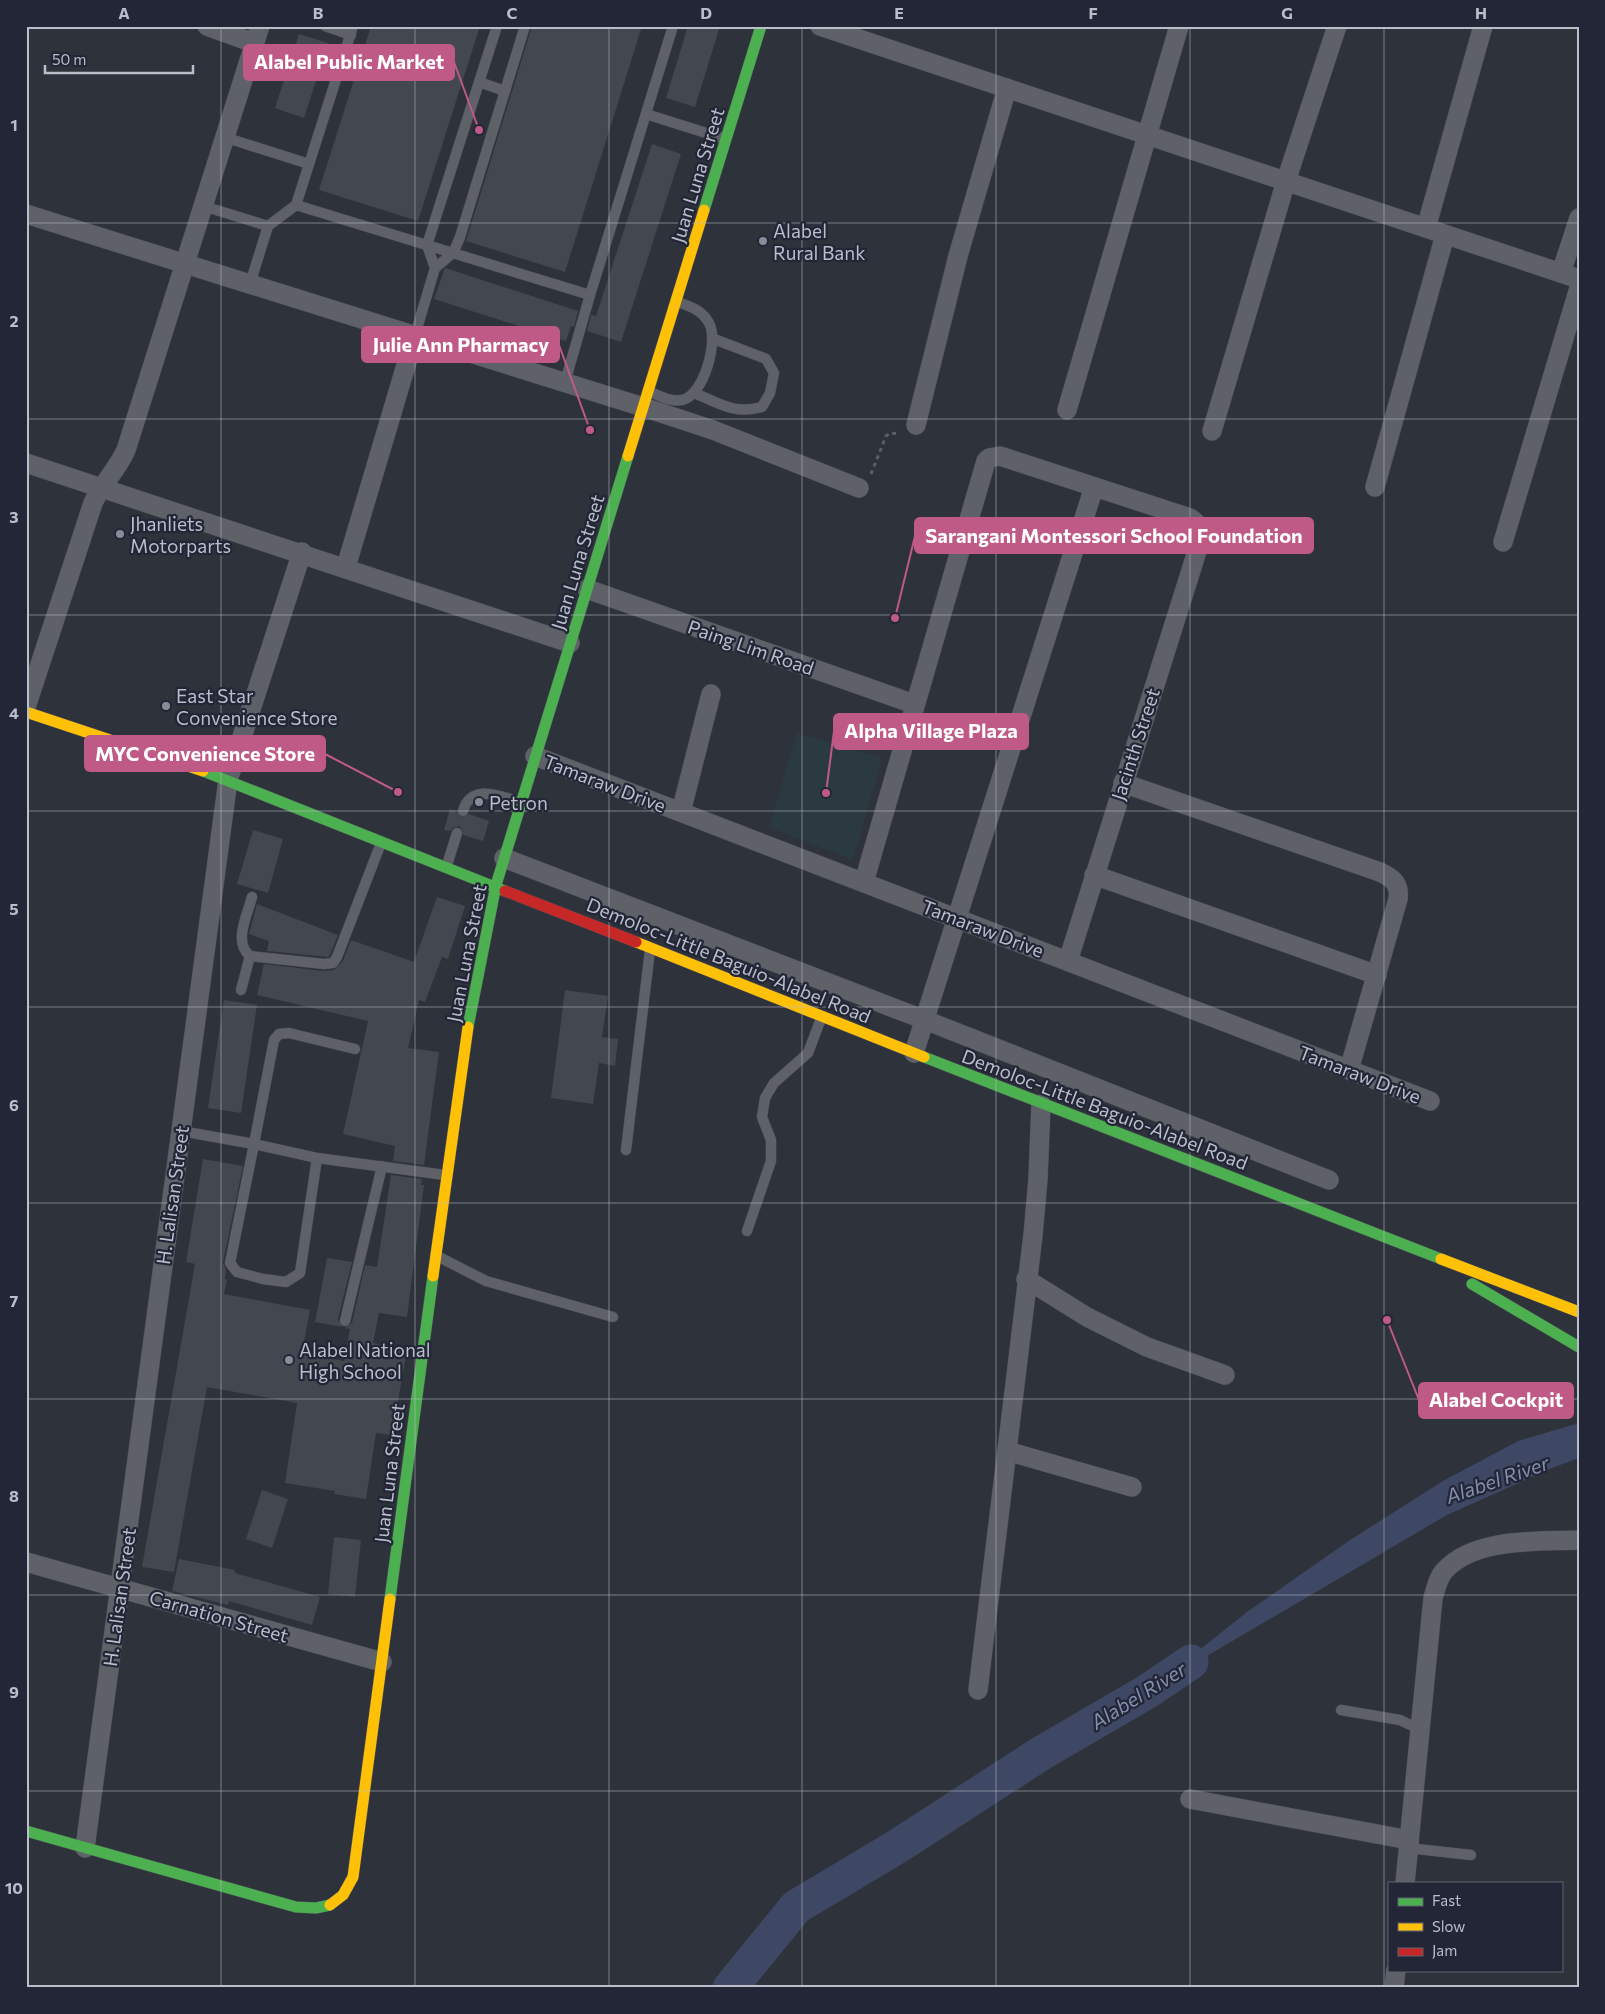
<svg xmlns="http://www.w3.org/2000/svg" width="1605" height="2014" viewBox="0 0 1605 2014" font-family="Commissioner,sans-serif">
	<style>
		.green { fill: #2b3a40 }
		.water { fill: #3e4864 }
		.lines { fill: none; stroke-linecap: round; stroke-linejoin: round }
		.river { stroke: #3e4864; stroke-width: 35 }
		.building { fill: #43474f }
		.lane-casing { stroke: #4a4d54; stroke-width: 11 }
		.street-casing { stroke: #4a4d54; stroke-width: 20 }
		.fast-casing { stroke: #4a4d54; stroke-width: 12 }
		.slow-casing { stroke: #4a4d54; stroke-width: 12 }
		.jam-casing { stroke: #4a4d54; stroke-width: 12 }
		.path { stroke: #5c5f66; stroke-width: 3; stroke-dasharray: 4 4; stroke-linecap: butt }
		.lane { stroke: #5e6168; stroke-width: 10 }
		.street { stroke: #5e6168; stroke-width: 19 }
		.fast { stroke: #4caf50; stroke-width: 11 }
		.slow { stroke: #ffc107; stroke-width: 11 }
		.jam { stroke: #c62828; stroke-width: 11 }
		.grid { fill: none; stroke: #babdca; stroke-width: 1; stroke-opacity: 0.55 }
		.poi-dot { fill: #898c98; stroke: #222636; stroke-width: 2 }
		.labels { text-anchor: middle; dominant-baseline: central; stroke-width: 4.5; stroke-linejoin: round; paint-order: stroke }
		.street-label { font-size: 19px; fill: #babdca; stroke: #222636 }
		.poi-label { font-size: 19px; fill: #babdca; stroke: #222636; text-anchor: start }
		.water-label { font-size: 20px; font-style: italic; fill: #848eaf; stroke: #222636 }
		.leader { fill: none; stroke: #bf5a87; stroke-width: 2 }
		.callout-dot { fill: #bf5a87; stroke: #222636; stroke-width: 2 }
		.callout { fill: #bf5a87; stroke: #bf5a87; stroke-width: 2 }
		.callout-label { font-size: 20px; text-anchor: middle; font-weight: bold; fill: #fff }
		.neatline { fill: none; stroke: #babdca; stroke-width: 2 }
		.grid-label { font-size: 16px; text-anchor: middle; font-weight: bold; fill: #babdca }
	</style>
	<rect width="100%" height="100%" fill="#2e323b"/>
	<polygon class="green" points="797,733 882,758 853,860 769,827"/>
	<polygon class="water" points="1579,1423 1579,1458 1552,1468 1447,1515 1149,1690 1247,1612 1350,1540 1443,1481 1518,1441"/>
	<g class="lines">
		<polyline class="river" points="730,1988 796,1907 898,1846 1040,1754 1148,1691 1191,1662"/>
	</g>
	<g class="building">
		<polygon points="371,26 480,26 418,221 319,190"/>
		<polygon points="532,26 642,26 565,272 466,241"/>
		<polygon points="688,26 720,26 695,107 666,98"/>
		<polygon points="299,34 328,43 304,118 275,108"/>
		<polygon points="652,144 681,154 621,342 587,331 591,315 596,316"/>
		<polygon points="445,268 578,311 574,327 571,326 566,341 434,299"/>
		<polygon points="450,809 456,811 461,817 469,814 489,821 483,841 463,835 462,829 459,826 453,828 450,831 444,830"/>
		<polygon points="253,830 283,839 268,893 237,884"/>
		<polygon points="437,897 465,906 448,959 442,957 425,1002 419,1000 408,1048 439,1052 424,1165 393,1161 395,1146 343,1134 368,1021 257,995 264,964 323,971 334,970 343,961 351,940 414,962"/>
		<polygon points="257,904 338,935 329,957 267,951 269,941 249,934"/>
		<polygon points="565,990 608,996 602,1037 618,1039 615,1066 599,1063 593,1104 551,1098"/>
		<polygon points="224,1000 257,1005 241,1113 208,1108"/>
		<polygon points="203,1159 243,1166 223,1262 226,1270 225,1279 227,1280 224,1294 310,1310 302,1353 344,1361 350,1329 345,1328 352,1323 365,1265 377,1267 391,1175 422,1179 421,1185 424,1185 407,1317 379,1313 373,1343 407,1350 392,1435 376,1433 366,1499 334,1494 335,1491 285,1483 297,1403 207,1387 174,1572 142,1567 195,1264 186,1262"/>
		<polygon points="327,1258 352,1262 338,1319 342,1327 315,1322"/>
		<polygon points="262,1490 288,1499 272,1548 246,1539"/>
		<polygon points="334,1537 361,1540 355,1597 328,1594"/>
		<polygon points="179,1559 235,1570 235,1573 320,1597 312,1625 229,1601 228,1605 172,1591"/>
	</g>
	<g class="lines">
		<g class="lane-casing">
			<g id="lane">
				<polyline points="325,26 351,35"/>
				<polyline points="479,82 505,91"/>
				<polyline points="646,114 725,139"/>
				<polyline points="224,137 309,164"/>
				<polyline points="296,205 590,295"/>
				<polyline points="203,206 268,226"/>
				<polyline points="435,268 427,245 497,26"/>
				<polyline points="250,284 268,226 296,205 353,26"/>
				<polyline points="415,335 435,268 453,253 460,237 525,26"/>
				<polyline points="565,382 590,295 673,26"/>
				<path d="M649 391C659 396 670 402 682 400 704 396 719 340 709 323 702 310 691 307 678 302"/>
				<path d="M694 393C719 403 734 415 762 407L770 393 774 373 766 359 714 339"/>
				<path d="M463 811C471 783 500 796 520 802"/>
				<polyline points="447,865 457,833"/>
				<path d="M252 897C247 916 233 942 250 956L324 964 333 963 337 957 381 843"/>
				<polyline points="241,990 250,956"/>
				<polyline points="181,1131 254,1144 274,1040 279,1034 289,1033 355,1049"/>
				<polyline points="626,1150 650,950"/>
				<polyline points="317,1158 300,1273 286,1282 263,1279 237,1272 230,1263 254,1144 317,1158 445,1175"/>
				<polyline points="747,1231 771,1161 771,1140 762,1117 765,1098 774,1083 808,1053 822,1016"/>
				<polyline points="437,1256 486,1281 613,1317"/>
				<polyline points="345,1321 382,1166"/>
				<polyline points="1341,1710 1400,1720 1421,1730"/>
				<polyline points="1408,1848 1471,1855"/>
			</g>
		</g>
		<g class="street-casing">
			<g id="street">
				<polyline points="207,26 254,43"/>
				<polyline points="820,26 1579,279"/>
				<polyline points="26,214 643,407 713,430 859,488"/>
				<polyline points="1426,228 1483,26"/>
				<polyline points="1561,273 1579,218"/>
				<polyline points="1067,410 1179,26"/>
				<polyline points="916,425 958,256 1007,88"/>
				<polyline points="1212,431 1286,181 1337,26"/>
				<polyline points="26,463 570,643"/>
				<polyline points="1375,487 1445,235"/>
				<polyline points="1503,542 1579,288"/>
				<polyline points="346,567 415,335"/>
				<polyline points="587,589 914,704"/>
				<path d="M26 707 93 503C102 484 117 470 126 450L260 26"/>
				<polyline points="535,756 1430,1101"/>
				<path d="M1123 783 1380 872C1393 878 1400 884 1398 899L1349 1070"/>
				<polyline points="681,812 711,694"/>
				<polyline points="504,858 925,1020 1329,1180"/>
				<polyline points="1094,875 1377,975"/>
				<path d="M864 882 986 461 989 458 1000 456 1190 518C1201 525 1202 532 1199 545L1068 961"/>
				<polyline points="914,1053 1094,487"/>
				<polyline points="1026,1279 1087,1317 1147,1347 1225,1375"/>
				<polyline points="1007,1451 1132,1487"/>
				<polyline points="26,1562 382,1662"/>
				<polyline points="978,1690 1033,1235 1038,1179 1041,1104"/>
				<polyline points="1190,1799 1409,1840"/>
				<polyline points="85,1848 228,780 302,552"/>
				<path d="M1405 1883 1433 1598C1436 1589 1438 1577 1445 1570 1476 1537 1538 1542 1579 1540"/>
				<polyline points="1394,1988 1396,1970"/>
			</g>
		</g>
		<g class="fast-casing">
			<g id="fast">
				<polyline points="704,210 761,26"/>
				<polyline points="203,771 505,891"/>
				<polyline points="468,1027 496,885 628,456"/>
				<polyline points="924,1057 1441,1259"/>
				<polyline points="1472,1284 1579,1347"/>
				<polyline points="390,1599 433,1276"/>
				<polyline points="26,1831 296,1907 316,1908 330,1905"/>
			</g>
		</g>
		<g class="slow-casing">
			<g id="slow">
				<polyline points="628,456 704,210"/>
				<polyline points="26,712 203,771"/>
				<polyline points="636,942 924,1057"/>
				<polyline points="1441,1259 1579,1312"/>
				<polyline points="433,1276 468,1027"/>
				<polyline points="330,1905 343,1895 353,1877 390,1599"/>
			</g>
		</g>
		<g class="jam-casing">
			<polyline id="jam" points="505,891 636,942"/>
		</g>
		<polyline class="path" points="871,474 886,436 890,433 900,434"/>
		<use href="#lane" class="lane"/>
		<use href="#street" class="street"/>
		<use href="#fast" class="fast"/>
		<use href="#slow" class="slow"/>
		<use href="#jam" class="jam"/>
	</g>
	<path class="grid" d="M221 26V1988M415 26V1988M609 26V1988M802 26V1988M996 26V1988M1190 26V1988M1384 26V1988M26 223H1579M26 419H1579M26 615H1579M26 811H1579M26 1007H1579M26 1203H1579M26 1399H1579M26 1595H1579M26 1791H1579"/>
	<g class="poi-dot">
		<circle cx="763" cy="241" r="5"/>
		<circle cx="120" cy="534" r="5"/>
		<circle cx="166" cy="706" r="5"/>
		<circle cx="479" cy="802" r="5"/>
		<circle cx="289" cy="1360" r="5"/>
	</g>
	<g class="labels">
		<g class="street-label">
			<text transform="translate(697 175) rotate(-73)">Juan Luna Street</text>
			<text transform="translate(577 562) rotate(-73)">Juan Luna Street</text>
			<text transform="translate(751 647) rotate(19)">Paing Lim Road</text>
			<text transform="translate(1135 744) rotate(-72)">Jacinth Street</text>
			<text transform="translate(605 783) rotate(21)">Tamaraw Drive</text>
			<text transform="translate(983 928) rotate(21)">Tamaraw Drive</text>
			<text transform="translate(466 953) rotate(-79)">Juan Luna Street</text>
			<text transform="translate(729 960) rotate(22)">Demoloc-Little Baguio-Alabel Road</text>
			<text transform="translate(1360 1074) rotate(21)">Tamaraw Drive</text>
			<text transform="translate(1105 1109) rotate(21)">Demoloc-Little Baguio-Alabel Road</text>
			<text transform="translate(172 1195) rotate(-82)">H. Lalisan Street</text>
			<text transform="translate(389 1473) rotate(-83)">Juan Luna Street</text>
			<text transform="translate(119 1597) rotate(-82)">H. Lalisan Street</text>
			<text transform="translate(219 1616) rotate(16)">Carnation Street</text>
		</g>
		<g class="poi-label">
			<text x="773" y="230">Alabel<tspan x="773" dy="22">Rural Bank</tspan></text>
			<text x="130" y="523">Jhanliets<tspan x="130" dy="22">Motorparts</tspan></text>
			<text x="176" y="695">East Star<tspan x="176" dy="22">Convenience Store</tspan></text>
			<text x="489" y="802">Petron</text>
			<text x="299" y="1349">Alabel National<tspan x="299" dy="22">High School</tspan></text>
		</g>
		<g class="water-label">
			<text transform="translate(1497 1479) rotate(-19)">Alabel River</text>
			<text transform="translate(1138 1695) rotate(-32)">Alabel River</text>
		</g>
	</g>
	<path class="leader" d="M479 130L454 62M590 430L559 345M895 618L915 536M826 793L834 731M398 792L325 754M1387 1320L1419 1400"/>
	<g class="callout-dot">
		<circle cx="479" cy="130" r="5"/>
		<circle cx="590" cy="430" r="5"/>
		<circle cx="895" cy="618" r="5"/>
		<circle cx="826" cy="793" r="5"/>
		<circle cx="398" cy="792" r="5"/>
		<circle cx="1387" cy="1320" r="5"/>
	</g>
	<g class="callout">
		<rect x="244" y="45" width="210" height="35" rx="5"/>
		<rect x="362" y="327" width="197" height="35" rx="5"/>
		<rect x="915" y="518" width="398" height="35" rx="5"/>
		<rect x="834" y="714" width="194" height="35" rx="5"/>
		<rect x="85" y="736" width="240" height="35" rx="5"/>
		<rect x="1419" y="1383" width="154" height="35" rx="5"/>
	</g>
	<g class="callout-label">
		<text x="349" y="69">Alabel Public Market</text>
		<text x="461" y="352">Julie Ann Pharmacy</text>
		<text x="1114" y="543">Sarangani Montessori School Foundation</text>
		<text x="931" y="738">Alpha Village Plaza</text>
		<text x="205" y="761">MYC Convenience Store</text>
		<text x="1496" y="1407">Alabel Cockpit</text>
	</g>
	<rect width="1605" height="2014" fill="none" stroke="#222636" stroke-width="55"/>
	<rect x="1388" y="1882" width="175" height="90" fill="#222636" stroke="#5f6271"/>
	<rect x="1398" y="1898" width="25" height="8" fill="#4caf50" stroke="#5f6271"/>
	<text x="1432" y="1906" font-size="15" fill="#babdca">Fast</text>
	<rect x="1398" y="1923" width="25" height="8" fill="#ffc107" stroke="#5f6271"/>
	<text x="1432" y="1932" font-size="15" fill="#babdca">Slow</text>
	<rect x="1398" y="1948" width="25" height="8" fill="#c62828" stroke="#5f6271"/>
	<text x="1432" y="1956" font-size="15" fill="#babdca">Jam</text>
	<path d="M45 65v8h148v-8" fill="none" stroke="#babdca" stroke-width="2.5"/>
	<text x="52" y="65" font-size="15" fill="#babdca" stroke="#222636" stroke-width="4" paint-order="stroke">50 m</text>
	<rect x="28" y="28" width="1550" height="1958" class="neatline"/>
	<g class="grid-label">
		<text x="124" y="19">A</text>
		<text x="318" y="19">B</text>
		<text x="512" y="19">C</text>
		<text x="706" y="19">D</text>
		<text x="899" y="19">E</text>
		<text x="1093" y="19">F</text>
		<text x="1287" y="19">G</text>
		<text x="1481" y="19">H</text>
		<text x="14" y="131">1</text>
		<text x="14" y="327">2</text>
		<text x="14" y="523">3</text>
		<text x="14" y="719">4</text>
		<text x="14" y="915">5</text>
		<text x="14" y="1111">6</text>
		<text x="14" y="1307">7</text>
		<text x="14" y="1502">8</text>
		<text x="14" y="1698">9</text>
		<text x="14" y="1894">10</text>
	</g>
</svg>
